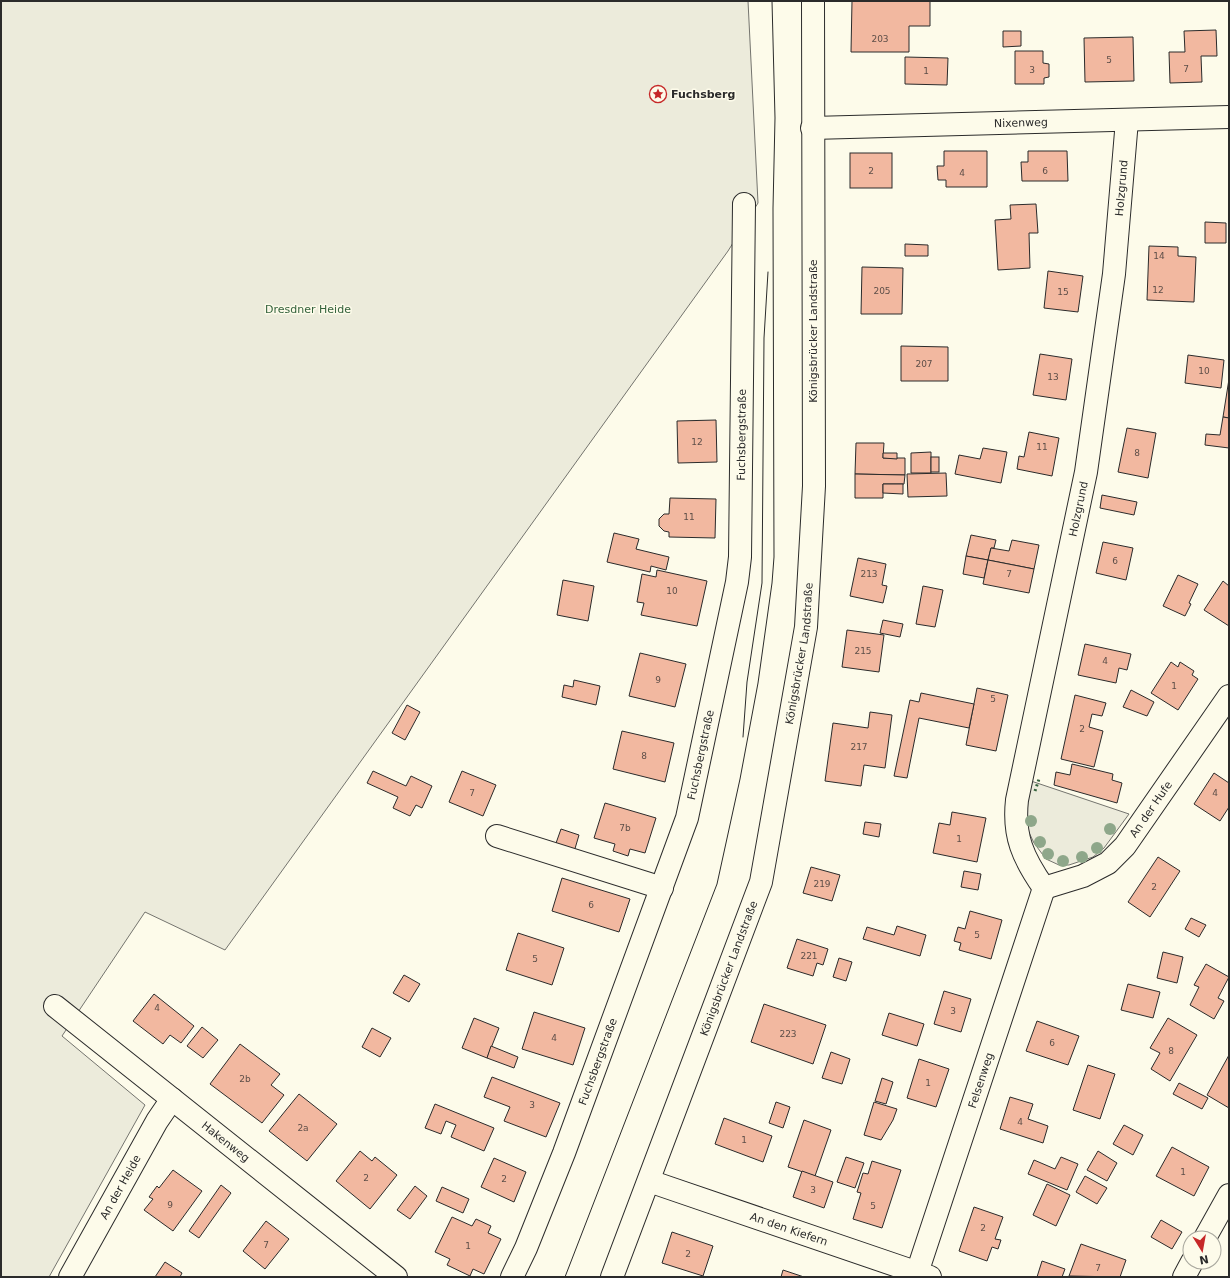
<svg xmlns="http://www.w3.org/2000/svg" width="1230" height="1278" viewBox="0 0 1230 1278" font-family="'DejaVu Sans',sans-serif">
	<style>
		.green { fill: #ecebdb; stroke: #74746e }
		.building { fill: #f2b8a0; stroke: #2b2b2b }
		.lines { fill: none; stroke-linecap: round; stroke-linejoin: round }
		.minor-casing { stroke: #2b2b2b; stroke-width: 24 }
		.major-casing { stroke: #2b2b2b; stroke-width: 24 }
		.minor { stroke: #fdfbea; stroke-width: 22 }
		.major { stroke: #fdfbea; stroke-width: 22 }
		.tram { stroke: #2b2b2b; stroke-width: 1 }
		.hedge { stroke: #34623c; stroke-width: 3; stroke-dasharray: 2 3; stroke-linecap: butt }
		.tree { fill: #8ea78a }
		.labels { text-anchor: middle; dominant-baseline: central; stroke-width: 3; stroke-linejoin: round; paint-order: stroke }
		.number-label { font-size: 9px; fill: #5d4e48 }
		.poi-label { font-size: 11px; font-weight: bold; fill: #2b2b2b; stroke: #fdfbea; text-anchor: start }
		.street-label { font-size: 11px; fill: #2b2b2b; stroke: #fdfbea }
		.park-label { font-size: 11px; fill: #34623c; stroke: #fdfbea }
	</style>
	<rect width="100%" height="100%" fill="#fdfbea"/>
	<g class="green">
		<polygon points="1,1 748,1 758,203 728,251 225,950 145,912 62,1036 145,1105 49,1277 1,1277"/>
		<polygon points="1031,781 1129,814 1104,848 1093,857 1069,865 1059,865 1046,859 1034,843 1026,826 1024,812"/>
	</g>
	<g class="building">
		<polygon points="852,1 930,1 930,26 909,26 909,52 851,52"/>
		<polygon points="1216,30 1217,56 1201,56 1202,82 1170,83 1169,52 1185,52 1184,31"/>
		<polygon points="1003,31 1021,31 1021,46 1003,47"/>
		<polygon points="1133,37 1134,81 1085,82 1084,38"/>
		<polygon points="1015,51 1043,51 1043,63 1049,64 1049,77 1044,78 1044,84 1015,84"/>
		<polygon points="905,57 948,58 947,85 905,84"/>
		<polygon points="944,151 987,151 987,187 946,187 946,180 938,180 937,166 944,166"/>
		<polygon points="1028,151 1067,151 1068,181 1022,181 1021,162 1028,162"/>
		<rect x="850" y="153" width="42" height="35"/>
		<polygon points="1036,204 1038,233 1029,233 1030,268 998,270 995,220 1011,219 1010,205"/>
		<polygon points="1205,222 1226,223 1226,243 1205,243"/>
		<polygon points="905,244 928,245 928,256 905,256"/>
		<polygon points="1149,246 1178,247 1178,256 1196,257 1194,302 1147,300"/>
		<polygon points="862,267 903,268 902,314 861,314"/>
		<polygon points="1048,271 1083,276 1078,312 1044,308"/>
		<polygon points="901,346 948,347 948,381 901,381"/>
		<polygon points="1040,354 1072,359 1066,400 1033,395"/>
		<polygon points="1188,355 1224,360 1221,388 1185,383"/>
		<polygon points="1229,379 1229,418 1223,417"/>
		<polygon points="1223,417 1229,418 1229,448 1205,445 1206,434 1220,435"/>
		<polygon points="716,420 717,462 678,463 677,421"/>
		<polygon points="1127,428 1156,433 1148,478 1118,472"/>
		<polygon points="1029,432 1059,438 1052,476 1017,469 1019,456 1024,457"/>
		<polygon points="856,443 884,443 883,458 905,458 905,475 855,474"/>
		<polygon points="983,448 1007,452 1001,483 955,474 959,455 980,459"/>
		<polygon points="931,452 931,473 911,473 911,453"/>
		<polygon points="883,453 897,453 897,459 883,458"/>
		<rect x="931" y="457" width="8" height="15"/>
		<polygon points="946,473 947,496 908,497 907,474"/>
		<polygon points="855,474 905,475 904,484 883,484 883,498 855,498"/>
		<polygon points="883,484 903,484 903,494 883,493"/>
		<polygon points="1102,495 1137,502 1134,515 1100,508"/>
		<polygon points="670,498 716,499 715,538 669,537 669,532 664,531 659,526 659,519 664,514 669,514"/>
		<polygon points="614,533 639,539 636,549 669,557 666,570 651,566 650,572 607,562"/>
		<polygon points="971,535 996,540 994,548 991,548 988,560 966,556"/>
		<polygon points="1012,540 1039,545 1034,569 988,560 991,548 1009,551"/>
		<polygon points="1103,542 1133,548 1126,580 1096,573"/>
		<polygon points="966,556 988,560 984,578 963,574"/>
		<polygon points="858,558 886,564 882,585 887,586 883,603 850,596"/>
		<polygon points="988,560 1034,569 1029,593 983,584"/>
		<polygon points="657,570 707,581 697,626 641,615 644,603 637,602 642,574 656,577"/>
		<polygon points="1178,575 1198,584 1189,603 1191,604 1185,616 1163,606"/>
		<polygon points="563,580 594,586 588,621 557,615"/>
		<polygon points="1223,581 1229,586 1229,626 1204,610"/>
		<polygon points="923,586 943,590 935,627 916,624"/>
		<polygon points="883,620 903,624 900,637 880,633"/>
		<polygon points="847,630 884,635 879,672 842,667"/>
		<polygon points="1085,644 1131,654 1127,670 1119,668 1116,683 1078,675"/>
		<polygon points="640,653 686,664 675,707 629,696"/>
		<polygon points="1171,662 1178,667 1180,662 1194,671 1192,675 1198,679 1178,710 1151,693"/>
		<polygon points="574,680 600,686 596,705 562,697 564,685 573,687"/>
		<polygon points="977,688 1008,695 996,751 966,745"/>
		<polygon points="1131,690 1154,702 1147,716 1123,707"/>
		<polygon points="921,693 974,704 969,728 919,718 907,778 894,776 910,700 919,702"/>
		<polygon points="1075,695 1106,703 1102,716 1092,714 1089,727 1103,731 1094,767 1061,759"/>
		<polygon points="407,705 420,712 405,740 392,733"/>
		<polygon points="870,712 892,715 885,768 864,765 861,786 825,781 833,723 868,728"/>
		<polygon points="622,731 674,743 665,782 613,769"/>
		<polygon points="1072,764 1113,774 1112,780 1122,783 1117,803 1054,785 1056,772 1070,775"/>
		<polygon points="373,771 406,786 411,776 432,786 422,808 416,805 410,816 393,808 398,797 367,783"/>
		<polygon points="462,771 496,785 483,816 449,802"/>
		<polygon points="1214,773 1229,783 1229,807 1220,821 1194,804"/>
		<polygon points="605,803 656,818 645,853 630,849 628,856 613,851 615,844 594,838"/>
		<polygon points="952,812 986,818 977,862 933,853 939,823 950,825"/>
		<polygon points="865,822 881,824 879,837 863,834"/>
		<polygon points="561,829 579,835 574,852 555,846"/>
		<polygon points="1158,857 1180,871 1150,917 1128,902"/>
		<polygon points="811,867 840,875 832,901 803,893"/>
		<polygon points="964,871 981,874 978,890 961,887"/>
		<polygon points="562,878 630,899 619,932 552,911"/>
		<polygon points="970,911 1002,920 991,959 959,950 961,943 954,941 958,927 965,929"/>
		<polygon points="1191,918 1206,925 1199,937 1185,929"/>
		<polygon points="897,926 926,935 920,956 863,939 867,927 894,935"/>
		<polygon points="518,933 564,948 552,985 506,970"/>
		<polygon points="797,939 828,949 823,965 817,963 813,976 787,968"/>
		<polygon points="1163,952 1183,957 1177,983 1157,978"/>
		<polygon points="839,958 852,962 846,981 833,977"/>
		<polygon points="1206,964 1229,977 1218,998 1224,1001 1214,1019 1190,1005 1199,987 1194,985"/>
		<polygon points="404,975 420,984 409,1002 393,993"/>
		<polygon points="1128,984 1160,992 1153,1018 1121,1010"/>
		<polygon points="944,991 971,999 961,1032 934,1024"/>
		<polygon points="154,994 194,1026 181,1043 170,1035 163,1044 133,1021"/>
		<polygon points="764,1004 826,1025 813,1064 751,1042"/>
		<polygon points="534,1012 585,1028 573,1065 522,1049"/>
		<polygon points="889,1013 924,1024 917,1046 882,1035"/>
		<polygon points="474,1018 499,1028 487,1058 462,1048"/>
		<polygon points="1168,1018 1197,1035 1170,1081 1151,1069 1160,1053 1150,1048"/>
		<polygon points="1037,1021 1079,1036 1068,1065 1026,1051"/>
		<polygon points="202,1027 218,1040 203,1058 187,1046"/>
		<polygon points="372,1028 391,1038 380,1057 362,1047"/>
		<polygon points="240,1044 280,1074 271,1085 284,1095 262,1123 210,1084"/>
		<polygon points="491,1046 518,1057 514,1068 487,1058"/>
		<polygon points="831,1052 850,1059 842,1084 822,1078"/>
		<polygon points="1229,1055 1229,1108 1207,1095"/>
		<polygon points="919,1059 949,1069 936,1107 907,1098"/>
		<polygon points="1088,1065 1115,1074 1100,1119 1073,1110"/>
		<polygon points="492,1077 560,1103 546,1137 504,1121 510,1107 484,1097"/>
		<polygon points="882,1078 893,1082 886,1104 875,1101"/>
		<polygon points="1179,1083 1208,1098 1202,1109 1173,1094"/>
		<polygon points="299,1094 337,1124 307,1161 269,1131"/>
		<polygon points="1010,1097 1033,1104 1028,1119 1048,1126 1043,1143 1000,1129"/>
		<polygon points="776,1102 790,1107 783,1128 769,1123"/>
		<polygon points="874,1102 897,1109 893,1120 881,1140 864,1135"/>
		<polygon points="435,1104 494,1128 484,1151 451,1137 456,1125 446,1121 441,1134 425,1128"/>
		<polygon points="724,1118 772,1136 763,1162 715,1144"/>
		<polygon points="804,1120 831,1130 815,1176 788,1167"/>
		<polygon points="1124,1125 1143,1135 1133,1155 1113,1144"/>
		<polygon points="1172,1147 1209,1167 1194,1196 1156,1176"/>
		<polygon points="360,1151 372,1161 375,1157 397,1175 370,1209 336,1181"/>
		<polygon points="1098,1151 1117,1163 1107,1181 1087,1170"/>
		<polygon points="846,1157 864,1163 855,1188 837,1182"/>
		<polygon points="1061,1157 1078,1164 1067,1190 1028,1174 1034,1160 1055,1169"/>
		<polygon points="494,1158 526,1172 514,1202 481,1187"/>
		<polygon points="872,1161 901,1170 882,1228 853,1219 861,1193 857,1192 863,1173 868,1174"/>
		<polygon points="173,1170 202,1191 173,1231 144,1210 153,1199 149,1197 157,1186 159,1188"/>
		<polygon points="802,1171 833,1182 824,1208 793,1197"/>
		<polygon points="1085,1176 1107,1188 1097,1204 1076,1192"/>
		<polygon points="1047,1184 1070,1195 1056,1226 1033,1215"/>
		<polygon points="221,1185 231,1193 199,1238 189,1231"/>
		<polygon points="415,1186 427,1196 410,1219 397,1210"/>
		<polygon points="442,1187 469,1199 463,1213 436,1201"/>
		<polygon points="974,1207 1003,1217 995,1239 1001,1240 998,1249 992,1247 987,1261 959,1251"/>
		<polygon points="452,1217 472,1226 476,1219 491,1226 488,1233 501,1239 484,1274 473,1269 470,1276 447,1265 450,1259 435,1252"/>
		<polygon points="1161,1220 1182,1232 1172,1249 1151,1237"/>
		<polygon points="266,1221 289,1239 265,1269 243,1251"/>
		<polygon points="672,1232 713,1246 703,1276 662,1263"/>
		<polygon points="1081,1244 1126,1260 1120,1277 1069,1276"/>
		<polygon points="1042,1261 1065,1269 1062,1277 1037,1277"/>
		<polygon points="165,1262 182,1273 180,1277 155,1277"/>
		<polygon points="783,1270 804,1277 781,1277"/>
	</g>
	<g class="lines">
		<g class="minor-casing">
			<g id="minor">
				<path id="s1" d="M812 128 1229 117"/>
				<polyline points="497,836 662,888"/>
				<path id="s2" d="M1044 888C1023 858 1013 836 1017 800L1086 472 1114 274 1127 120"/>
				<path id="s3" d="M1044 888 1083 876 1108 863 1125 846 1229 696"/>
				<path id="s4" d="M55 1006 396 1277"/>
				<path id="s5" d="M649 1181 930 1277"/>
				<polyline points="1205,1238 1229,1195"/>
				<path id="s6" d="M917 1273 1044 888"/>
				<path id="s7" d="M70 1277 157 1121 172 1099"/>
				<path id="s8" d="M512 1277 526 1248 564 1153 687 818 737 582 740 557 744 204"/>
				<polyline points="1184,1277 1192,1262"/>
			</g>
		</g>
		<g class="major-casing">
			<g id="major">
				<path id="s9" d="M612 1277 761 882 806 627 814 486 813 1"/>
			</g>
		</g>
		<use href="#minor" class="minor"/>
		<use href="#major" class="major"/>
		<g class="tram">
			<polyline points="743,737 747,682 762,583 764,338 768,272"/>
			<polyline points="565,1277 717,884 740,779 758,683 772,583 774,557 773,208 775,118 772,1"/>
		</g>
		<polyline class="hedge" points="1035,791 1039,779"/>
	</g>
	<g class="tree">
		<circle cx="1031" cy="821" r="6"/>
		<circle cx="1110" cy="829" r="6"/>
		<circle cx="1040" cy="842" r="6"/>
		<circle cx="1097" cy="848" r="6"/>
		<circle cx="1048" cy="854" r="6"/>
		<circle cx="1082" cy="857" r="6"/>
		<circle cx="1063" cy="861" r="6"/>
	</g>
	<defs>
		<g id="sight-ring" transform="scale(0.9)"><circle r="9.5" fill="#fdfbea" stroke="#c62828" stroke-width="1.5"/><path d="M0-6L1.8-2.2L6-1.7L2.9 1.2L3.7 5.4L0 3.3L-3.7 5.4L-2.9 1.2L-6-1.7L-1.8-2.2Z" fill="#c62828"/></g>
	</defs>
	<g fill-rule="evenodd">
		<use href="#sight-ring" x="658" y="94"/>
	</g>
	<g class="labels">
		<g class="number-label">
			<text x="880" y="39">203</text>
			<text x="1109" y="60">5</text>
			<text x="1186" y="69">7</text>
			<text x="1032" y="70">3</text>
			<text x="926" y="71">1</text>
			<text x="871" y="171">2</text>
			<text x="1045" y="171">6</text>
			<text x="962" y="173">4</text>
			<text x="1159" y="256">14</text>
			<text x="1158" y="290">12</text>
			<text x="882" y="291">205</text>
			<text x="1063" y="292">15</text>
			<text x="924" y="364">207</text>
			<text x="1204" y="371">10</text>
			<text x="1053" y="377">13</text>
			<text x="697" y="442">12</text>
			<text x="1042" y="447">11</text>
			<text x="1137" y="453">8</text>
			<text x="689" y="517">11</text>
			<text x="1115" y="561">6</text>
			<text x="869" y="574">213</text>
			<text x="1009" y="574">7</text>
			<text x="672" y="591">10</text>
			<text x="863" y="651">215</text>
			<text x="1105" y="661">4</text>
			<text x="658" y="680">9</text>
			<text x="1174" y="686">1</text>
			<text x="993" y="699">5</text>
			<text x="1082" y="729">2</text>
			<text x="859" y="747">217</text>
			<text x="644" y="756">8</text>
			<text x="472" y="793">7</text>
			<text x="1215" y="793">4</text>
			<text x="625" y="828">7b</text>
			<text x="959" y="839">1</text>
			<text x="822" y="884">219</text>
			<text x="1154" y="887">2</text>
			<text x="591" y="905">6</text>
			<text x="977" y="935">5</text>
			<text x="809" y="956">221</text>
			<text x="535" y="959">5</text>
			<text x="157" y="1008">4</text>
			<text x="953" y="1011">3</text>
			<text x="788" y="1034">223</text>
			<text x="554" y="1038">4</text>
			<text x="1052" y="1043">6</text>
			<text x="1171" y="1051">8</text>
			<text x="245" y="1079">2b</text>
			<text x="928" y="1083">1</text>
			<text x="532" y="1105">3</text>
			<text x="1020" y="1122">4</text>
			<text x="303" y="1128">2a</text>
			<text x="744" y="1140">1</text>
			<text x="1183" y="1172">1</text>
			<text x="366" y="1178">2</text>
			<text x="504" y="1179">2</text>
			<text x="813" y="1190">3</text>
			<text x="170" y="1205">9</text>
			<text x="873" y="1206">5</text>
			<text x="983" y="1228">2</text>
			<text x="266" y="1245">7</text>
			<text x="468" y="1246">1</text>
			<text x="688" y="1254">2</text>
			<text x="1098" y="1268">7</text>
		</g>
		<g class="poi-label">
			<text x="671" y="94">Fuchsberg</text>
		</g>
		<g class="street-label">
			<text stroke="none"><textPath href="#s1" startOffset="209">Nixenweg</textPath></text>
			<text stroke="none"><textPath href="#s2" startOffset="716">Holzgrund</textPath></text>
			<text transform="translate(813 331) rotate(-90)">Königsbrücker Landstraße</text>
			<text stroke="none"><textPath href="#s8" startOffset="880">Fuchsbergstraße</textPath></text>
			<text stroke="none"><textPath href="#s2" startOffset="392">Holzgrund</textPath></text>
			<text stroke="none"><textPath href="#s9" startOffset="654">Königsbrücker Landstraße</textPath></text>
			<text stroke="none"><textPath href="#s8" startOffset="556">Fuchsbergstraße</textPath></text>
			<text stroke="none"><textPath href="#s3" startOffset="138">An der Hufe</textPath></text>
			<text stroke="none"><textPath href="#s9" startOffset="330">Königsbrücker Landstraße</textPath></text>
			<text stroke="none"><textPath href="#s8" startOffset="232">Fuchsbergstraße</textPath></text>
			<text stroke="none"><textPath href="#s6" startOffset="203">Felsenweg</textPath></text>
			<text stroke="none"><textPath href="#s4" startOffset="218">Hakenweg</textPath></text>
			<text stroke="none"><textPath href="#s7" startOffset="103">An der Heide</textPath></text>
			<text stroke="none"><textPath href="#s5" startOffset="148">An den Kiefern</textPath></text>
		</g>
		<g class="park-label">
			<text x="308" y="309">Dresdner Heide</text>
		</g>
	</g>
	<rect width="1230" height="1278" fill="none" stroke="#2b2b2b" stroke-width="4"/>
	<g transform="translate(1202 1250) rotate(169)"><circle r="19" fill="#fdfbea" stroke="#a9a89e"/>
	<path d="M0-3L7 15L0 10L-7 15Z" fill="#c62828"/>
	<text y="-6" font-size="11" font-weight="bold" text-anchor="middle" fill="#2b2b2b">N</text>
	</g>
</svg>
